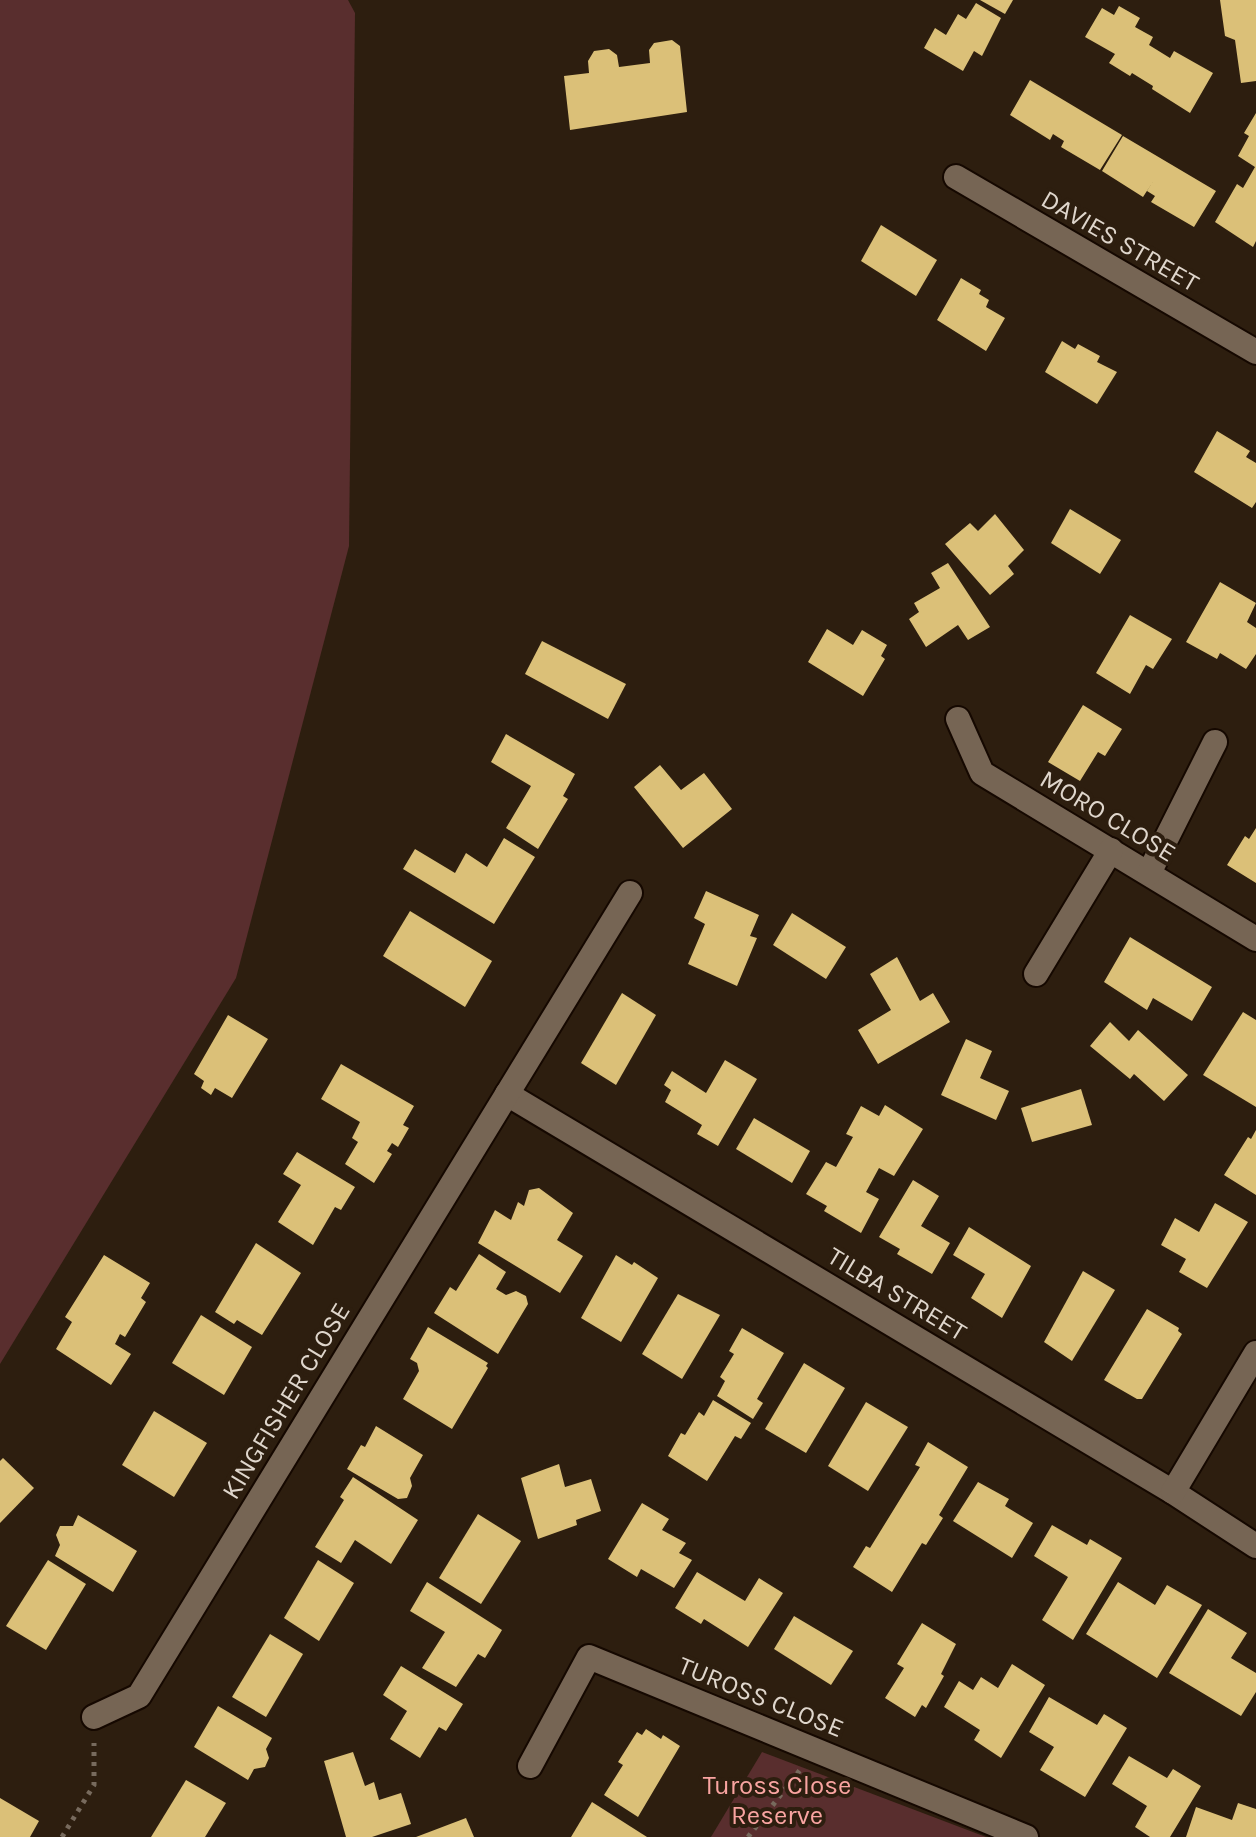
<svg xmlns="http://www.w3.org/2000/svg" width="1256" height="1837" viewBox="0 0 1256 1837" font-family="Karla,sans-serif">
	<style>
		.green { fill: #592e2e }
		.building { fill: #dbc078 }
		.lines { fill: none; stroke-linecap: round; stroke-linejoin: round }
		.minor-casing { stroke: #150800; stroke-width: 28 }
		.path { stroke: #776a5d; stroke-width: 5; stroke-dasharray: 4 6; stroke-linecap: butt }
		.minor { stroke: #766554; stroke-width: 24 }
		.labels { text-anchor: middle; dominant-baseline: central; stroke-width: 8; stroke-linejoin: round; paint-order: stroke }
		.street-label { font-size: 26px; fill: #dfd6cc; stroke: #2d1e0f }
		.park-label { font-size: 26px; fill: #f9a4a1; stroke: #2d1e0f }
	</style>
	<rect width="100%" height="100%" fill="#2d1e0f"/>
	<g class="green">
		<polygon points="0,0 348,0 355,13 349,546 236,978 0,1364"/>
		<polygon points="762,1752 986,1837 711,1837"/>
	</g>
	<g class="building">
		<polygon points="980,0 1013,0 1005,14"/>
		<polygon points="1220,0 1256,0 1256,81 1241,83 1235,40 1225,36"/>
		<polygon points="976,3 1001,18 982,56 974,51 963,71 924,48 935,28 946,35 958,14 966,19"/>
		<polygon points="1119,6 1140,18 1135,27 1153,37 1149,45 1170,58 1174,51 1213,73 1190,113 1152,89 1153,86 1132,73 1130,76 1109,63 1115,54 1085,37 1102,8 1114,15"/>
		<polygon points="672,40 680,46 687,112 570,130 564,76 589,73 588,61 594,51 609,49 617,55 619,67 650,63 649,50 654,43"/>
		<polygon points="1030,80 1122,135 1100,170 1061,147 1064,141 1053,134 1050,140 1010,115"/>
		<polygon points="1256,113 1256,241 1253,247 1215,222 1237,184 1243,188 1255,167 1238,156 1249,136 1244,133"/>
		<polygon points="1123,136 1216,191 1194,227 1151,202 1155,196 1147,191 1154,180 1143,197 1102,171"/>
		<polygon points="881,225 937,260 916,296 861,261"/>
		<polygon points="961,278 981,290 979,294 989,300 986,307 1005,318 986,351 937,320"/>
		<polygon points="1062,341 1075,349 1078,344 1100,356 1097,362 1117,372 1097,404 1045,372"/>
		<polygon points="1217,431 1250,451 1246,457 1256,463 1256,502 1252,508 1194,472"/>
		<polygon points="1070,509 1121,540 1100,574 1051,543"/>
		<polygon points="995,514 1024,550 1008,566 1014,574 990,595 945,544 970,523 978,531"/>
		<polygon points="948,563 990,627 968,640 958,625 926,647 909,619 919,612 914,603 940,588 931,573"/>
		<polygon points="1220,582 1256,603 1247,622 1256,628 1256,654 1246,669 1220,653 1217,659 1186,642"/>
		<polygon points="1130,615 1172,639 1153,669 1146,665 1130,694 1096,673"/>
		<polygon points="827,629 853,645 862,630 887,645 881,656 885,659 863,696 808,662"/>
		<polygon points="542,641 626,684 608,719 525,674"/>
		<polygon points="1083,705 1122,729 1105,756 1098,752 1080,781 1048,762"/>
		<polygon points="506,734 575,774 563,796 568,799 538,849 506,828 531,786 491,762"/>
		<polygon points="660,765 681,790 704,773 732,809 683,848 634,787"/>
		<polygon points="1256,828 1256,883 1227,865 1245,836 1249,839"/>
		<polygon points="504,838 535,857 494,924 403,869 415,849 455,873 466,853 487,867"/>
		<polygon points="706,891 759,915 750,936 757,938 737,986 688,964 705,924 694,918"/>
		<polygon points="410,911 492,961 465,1007 383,956"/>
		<polygon points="792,913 846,947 826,979 773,945"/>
		<polygon points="1130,937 1212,987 1192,1021 1153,998 1147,1010 1104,982"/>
		<polygon points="897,957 920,1001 933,993 950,1022 878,1064 858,1030 891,1010 870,974"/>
		<polygon points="622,993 656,1015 616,1085 581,1063"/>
		<polygon points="1243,1012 1256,1020 1256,1107 1203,1075"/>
		<polygon points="228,1015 268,1039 232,1098 215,1088 211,1095 201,1088 204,1081 194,1074"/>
		<polygon points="1110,1022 1129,1041 1138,1030 1188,1075 1164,1101 1134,1074 1130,1079 1090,1046"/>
		<polygon points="966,1039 992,1051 980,1078 1009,1091 996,1120 941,1095"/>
		<polygon points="725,1060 757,1079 718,1146 697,1134 702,1125 665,1102 671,1090 664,1085 672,1071 706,1093"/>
		<polygon points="341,1064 414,1106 403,1125 409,1128 398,1147 392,1143 387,1151 392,1154 374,1183 345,1164 358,1142 352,1138 360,1122 321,1099"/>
		<polygon points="1081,1089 1092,1125 1032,1142 1021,1108"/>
		<polygon points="885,1105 923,1129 894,1176 879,1168 866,1192 879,1199 861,1233 824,1211 827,1206 806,1194 826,1162 836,1167 853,1137 846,1134 861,1106 879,1116"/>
		<polygon points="754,1118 810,1151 792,1183 736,1149"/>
		<polygon points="1256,1130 1256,1195 1224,1175 1248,1137 1251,1139"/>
		<polygon points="297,1152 355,1187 341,1210 335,1207 313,1245 278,1222 301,1185 283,1174"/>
		<polygon points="913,1180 939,1196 921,1226 950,1243 932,1274 897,1254 900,1249 879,1237"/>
		<polygon points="539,1188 573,1213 557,1240 583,1256 560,1293 478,1243 495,1210 511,1220 518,1202 524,1206 529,1190"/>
		<polygon points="1215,1203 1248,1222 1207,1288 1179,1272 1186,1259 1161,1245 1175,1218 1199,1232"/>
		<polygon points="969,1227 1031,1266 1002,1318 971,1298 985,1274 953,1255"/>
		<polygon points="256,1243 301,1273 262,1335 237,1320 234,1324 215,1312"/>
		<polygon points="479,1254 506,1272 496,1289 506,1295 516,1291 526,1296 528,1304 498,1354 434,1313 450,1287 456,1291"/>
		<polygon points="104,1255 150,1283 141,1298 146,1302 125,1337 120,1334 115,1344 131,1354 111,1385 56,1349 72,1322 65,1317"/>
		<polygon points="616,1255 632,1265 634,1262 658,1278 621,1342 581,1318"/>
		<polygon points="1083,1271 1115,1290 1072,1361 1044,1342"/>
		<polygon points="678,1294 720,1315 682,1379 642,1354"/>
		<polygon points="1147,1309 1179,1328 1178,1331 1182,1334 1142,1399 1137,1399 1104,1380"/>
		<polygon points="201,1315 252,1347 224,1395 172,1363"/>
		<polygon points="428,1327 488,1363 486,1366 488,1368 452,1429 403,1399 419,1371 417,1363 410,1359"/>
		<polygon points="742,1328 784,1353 757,1399 763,1403 753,1419 717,1396 725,1381 720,1377 734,1354 729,1351"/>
		<polygon points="804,1363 845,1388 806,1453 765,1429"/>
		<polygon points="713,1400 751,1423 741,1439 735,1436 707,1481 668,1456 681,1433 685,1435 699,1412 704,1416"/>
		<polygon points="866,1402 908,1427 868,1491 828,1466"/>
		<polygon points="154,1411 207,1443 174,1497 122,1465"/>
		<polygon points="376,1426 423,1455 410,1478 412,1486 407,1498 398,1499 347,1469 361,1445 365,1447"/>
		<polygon points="928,1442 968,1467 939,1515 943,1518 926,1545 922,1543 892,1592 853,1567 866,1546 870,1548 920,1467 915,1465"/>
		<polygon points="3,1458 34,1488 0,1523 0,1461"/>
		<polygon points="559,1464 565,1487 591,1479 601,1511 576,1520 577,1525 538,1539 521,1478"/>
		<polygon points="353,1477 418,1520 391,1564 355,1540 341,1563 315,1547 344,1500 340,1497"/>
		<polygon points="978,1482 1009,1499 1005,1506 1033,1523 1012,1558 953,1521"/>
		<polygon points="642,1503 669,1519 662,1530 686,1543 679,1553 692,1560 674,1588 641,1569 637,1577 608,1559"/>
		<polygon points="478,1514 521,1541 481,1604 439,1578"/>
		<polygon points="78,1515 137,1551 113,1592 55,1556 60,1545 56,1535 60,1526 73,1526"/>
		<polygon points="1052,1525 1087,1545 1090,1539 1122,1558 1073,1640 1042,1620 1068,1577 1034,1556"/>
		<polygon points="48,1560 86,1584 46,1650 6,1626"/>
		<polygon points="318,1560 354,1583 319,1641 284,1618"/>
		<polygon points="697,1572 745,1601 759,1578 783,1593 748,1647 704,1619 701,1624 675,1608"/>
		<polygon points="427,1582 502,1630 485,1658 478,1654 456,1687 422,1668 445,1632 410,1611"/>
		<polygon points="1118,1582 1155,1605 1167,1585 1202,1605 1157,1678 1086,1634"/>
		<polygon points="1208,1609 1247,1633 1231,1658 1256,1673 1256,1692 1241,1716 1169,1673"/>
		<polygon points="794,1616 853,1651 831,1685 774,1649"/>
		<polygon points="922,1623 956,1644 941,1674 944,1676 926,1708 922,1705 915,1717 885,1698 904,1668 897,1664"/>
		<polygon points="270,1634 303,1654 266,1717 232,1697"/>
		<polygon points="1012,1664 1045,1685 1001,1758 974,1740 980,1730 944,1707 959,1681 973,1690 981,1677 998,1688"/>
		<polygon points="401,1666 463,1704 446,1731 439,1727 420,1758 390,1739 407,1711 383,1695"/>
		<polygon points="1049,1697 1097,1725 1104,1714 1127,1728 1085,1797 1040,1770 1054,1747 1029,1732"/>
		<polygon points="218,1706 272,1738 266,1749 269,1758 265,1767 254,1769 248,1780 194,1747"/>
		<polygon points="646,1729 661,1739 663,1735 680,1746 638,1817 604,1795 623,1765 618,1762 637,1732 642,1735"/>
		<polygon points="353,1752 365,1786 374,1782 379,1800 401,1793 411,1824 372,1837 346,1837 324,1761"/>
		<polygon points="1129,1756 1167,1778 1173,1769 1201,1786 1170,1837 1150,1837 1135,1827 1147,1806 1112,1784"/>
		<polygon points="186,1780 226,1803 205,1837 151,1837"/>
		<polygon points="0,1798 39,1821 30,1837 0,1837"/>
		<polygon points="592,1802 647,1837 571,1837"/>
		<polygon points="1238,1803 1256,1809 1256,1837 1186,1837 1196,1807 1232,1820"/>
		<polygon points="466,1818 474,1837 416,1837"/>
	</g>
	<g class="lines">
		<g class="minor-casing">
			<g id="minor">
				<polyline points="956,177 1256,352"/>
				<polyline points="958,719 982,773 1256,939"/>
				<polyline points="1149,873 1215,742"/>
				<polyline points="1036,974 1111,850"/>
				<polyline points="507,1094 1173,1492 1256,1546"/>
				<polyline points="1173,1492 1256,1353"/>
				<polyline points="94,1717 139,1696 630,893"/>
				<polyline points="530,1766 589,1657 1026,1837"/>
			</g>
		</g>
		<g class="path">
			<polyline points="62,1837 94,1785 94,1743"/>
			<polyline points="748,1837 800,1770"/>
		</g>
		<use href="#minor" class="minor"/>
	</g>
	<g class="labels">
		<g class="street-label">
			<text transform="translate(1120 241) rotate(30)">DAVIES STREET</text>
			<text transform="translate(1108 816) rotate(31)">MORO CLOSE</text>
			<text transform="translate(897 1294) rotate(31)">TILBA STREET</text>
			<text transform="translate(286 1401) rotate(-59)">KINGFISHER CLOSE</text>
			<text transform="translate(761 1697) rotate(22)">TUROSS CLOSE</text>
		</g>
		<g class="park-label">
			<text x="777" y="1785">Tuross Close<tspan x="777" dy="30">Reserve</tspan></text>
		</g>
	</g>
</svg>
